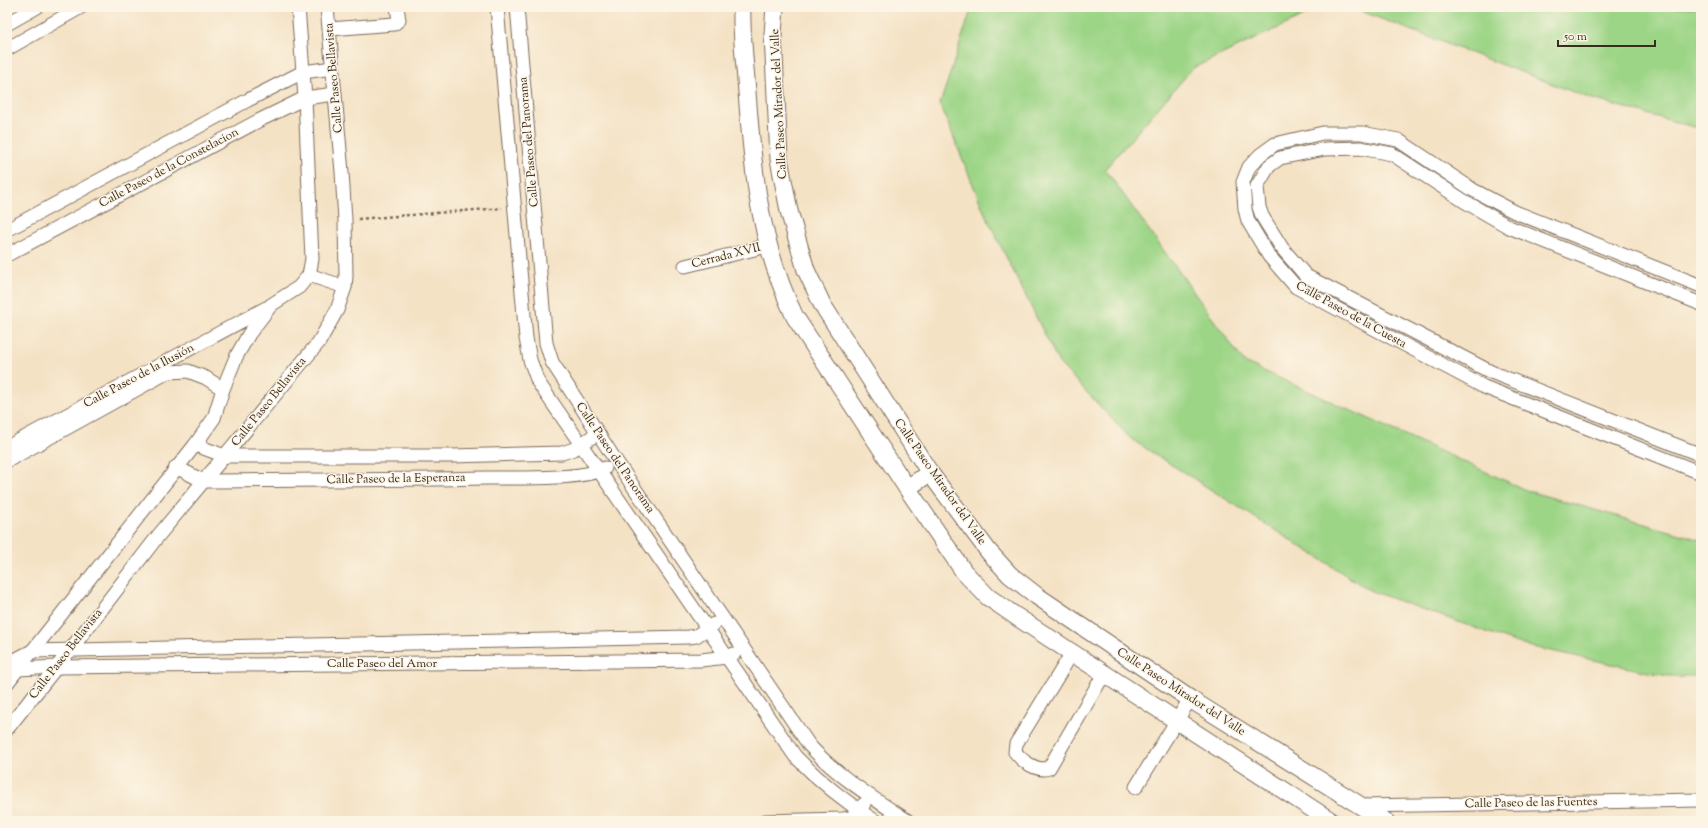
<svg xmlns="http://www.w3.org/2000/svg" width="1708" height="828" viewBox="0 0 1708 828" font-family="'Sorts Mill Goudy',serif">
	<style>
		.green { fill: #9dd587; stroke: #6c8052 }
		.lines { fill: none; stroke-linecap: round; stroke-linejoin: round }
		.minor-casing { stroke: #7c6a58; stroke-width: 15 }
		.tertiary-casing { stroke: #7c6a58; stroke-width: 19 }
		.path { stroke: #7c6a58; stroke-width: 2.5; stroke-dasharray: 3 3; stroke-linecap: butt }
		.minor { stroke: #fff; stroke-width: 13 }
		.tertiary { stroke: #fff; stroke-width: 17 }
		.labels { text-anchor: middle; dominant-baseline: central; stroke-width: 3; stroke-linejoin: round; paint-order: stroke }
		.street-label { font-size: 12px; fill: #3b2a1e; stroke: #fcf5e5 }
	</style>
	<rect width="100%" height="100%" fill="#fcf5e5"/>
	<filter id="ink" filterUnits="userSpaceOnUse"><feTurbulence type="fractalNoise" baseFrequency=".025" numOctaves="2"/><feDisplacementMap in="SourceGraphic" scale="8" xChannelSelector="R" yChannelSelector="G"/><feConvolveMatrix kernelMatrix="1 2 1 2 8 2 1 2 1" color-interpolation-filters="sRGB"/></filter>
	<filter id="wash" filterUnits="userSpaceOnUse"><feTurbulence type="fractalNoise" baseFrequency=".012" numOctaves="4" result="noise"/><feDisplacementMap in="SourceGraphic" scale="16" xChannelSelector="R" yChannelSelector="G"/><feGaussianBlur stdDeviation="0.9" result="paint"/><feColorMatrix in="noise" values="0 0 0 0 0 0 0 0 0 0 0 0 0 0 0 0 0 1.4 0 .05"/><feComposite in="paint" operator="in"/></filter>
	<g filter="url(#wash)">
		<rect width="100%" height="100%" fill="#f4e2c5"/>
		<g class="green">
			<polygon points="972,7 1323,7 1193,68 1105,169 1244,362 1528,491 1701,540 1701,676 1668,676 1523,645 1371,591 1131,439 1059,363 985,214 940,104"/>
			<polygon points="1350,7 1642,7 1645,9 1701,7 1701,129 1589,98"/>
		</g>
	</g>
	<g filter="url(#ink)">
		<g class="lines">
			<g class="minor-casing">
				<g id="minor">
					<path d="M497 7 526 338 530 360 538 382 795 756C819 781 847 803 875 821"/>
					<path d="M517 7 546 343 552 362 616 461 809 745C837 776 873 798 908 821"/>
					<polyline points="7,24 37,7"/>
					<polyline points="330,29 394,24 399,20 397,7"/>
					<polyline points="7,49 81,7"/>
					<polyline points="7,230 248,100 303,72 333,68"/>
					<polyline points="7,255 258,121 305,98 335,94"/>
					<polyline points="685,266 767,246"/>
					<polyline points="309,275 345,287"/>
					<polyline points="1701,286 1515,212 1473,190 1398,140 1362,133 1323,133 1275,144 1260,155 1249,167 1243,182 1245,209 1248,221 1269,256 1296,287 1484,387 1701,473"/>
					<polyline points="1701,304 1509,227 1464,201 1392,154 1360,148 1325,149 1280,158 1269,166 1257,186 1259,207 1262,216 1282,248 1306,276 1491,372 1701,455"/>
					<polyline points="195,445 225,456 452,456 562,453 574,449 598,433"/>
					<polyline points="7,447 266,308"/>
					<polyline points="7,461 168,372 188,371 206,378 223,389"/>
					<path d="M176 467 203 481C298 480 393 480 488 478 515 478 585 480 605 468"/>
					<path d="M1072 653 1016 744 1015 752C1022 761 1037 772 1049 768L1104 674"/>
					<polyline points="7,664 32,651 689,637 696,636 714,624"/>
					<polyline points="18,669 57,667 701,660 727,657 734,654"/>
					<polyline points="7,683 195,445 214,418 223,389 236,357 249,334 271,305 299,287 309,275 312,259 305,98 298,7"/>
					<polyline points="7,729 71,649 158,536 319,342 337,310 345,287 346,276 345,220 342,172 327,7"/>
					<polyline points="1136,787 1190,699"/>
					<polyline points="1361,806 1701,800"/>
					<polyline points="765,821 843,819 853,817 864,804"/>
				</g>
			</g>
			<g class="tertiary-casing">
				<g id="tertiary">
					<path d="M742 7C741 35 745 64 747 92 753 173 759 242 795 317L907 488 964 572 988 597 1017 617 1331 821"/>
					<polyline points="775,7 773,34 779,159 789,211 806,270 822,304 930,473 989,552 1010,575 1037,596 1190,699 1385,821"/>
					<polyline points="907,488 930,473"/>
				</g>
			</g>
			<polyline class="path" points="358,219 502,208"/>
			<use href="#minor" class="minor"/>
			<use href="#tertiary" class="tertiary"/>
		</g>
	</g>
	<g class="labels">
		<g class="street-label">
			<text transform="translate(334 78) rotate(-95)">Calle Paseo Bellavista</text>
			<text transform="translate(779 104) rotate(-93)">Calle Paseo Mirador del Valle</text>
			<text transform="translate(529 142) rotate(-95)">Calle Paseo del Panorama</text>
			<text transform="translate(169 168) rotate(-28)">Calle Paseo de la Constelacion</text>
			<text transform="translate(726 256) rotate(-14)">Cerrada XVII</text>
			<text transform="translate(1351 315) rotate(29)">Calle Paseo de la Cuesta</text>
			<text transform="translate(139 376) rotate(-28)">Calle Paseo de la Ilusión</text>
			<text transform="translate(269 402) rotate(-51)">Calle Paseo Bellavista</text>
			<text transform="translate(615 458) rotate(56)">Calle Paseo del Panorama</text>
			<text transform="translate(396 479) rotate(-1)">Calle Paseo de la Esperanza</text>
			<text transform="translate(940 482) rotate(55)">Calle Paseo Mirador del Valle</text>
			<text transform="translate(66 654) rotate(-52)">Calle Paseo Bellavista</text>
			<text x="382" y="664">Calle Paseo del Amor</text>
			<text transform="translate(1181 692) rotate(33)">Calle Paseo Mirador del Valle</text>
			<text transform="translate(1531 803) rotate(-1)">Calle Paseo de las Fuentes</text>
		</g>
	</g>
	<rect width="1708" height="828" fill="none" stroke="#fcf5e5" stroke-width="24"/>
	<path d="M1558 40v6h97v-6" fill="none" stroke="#3b2a1e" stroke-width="2"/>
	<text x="1564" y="40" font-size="12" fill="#3b2a1e" stroke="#fcf5e5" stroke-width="3" paint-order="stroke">50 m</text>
</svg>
